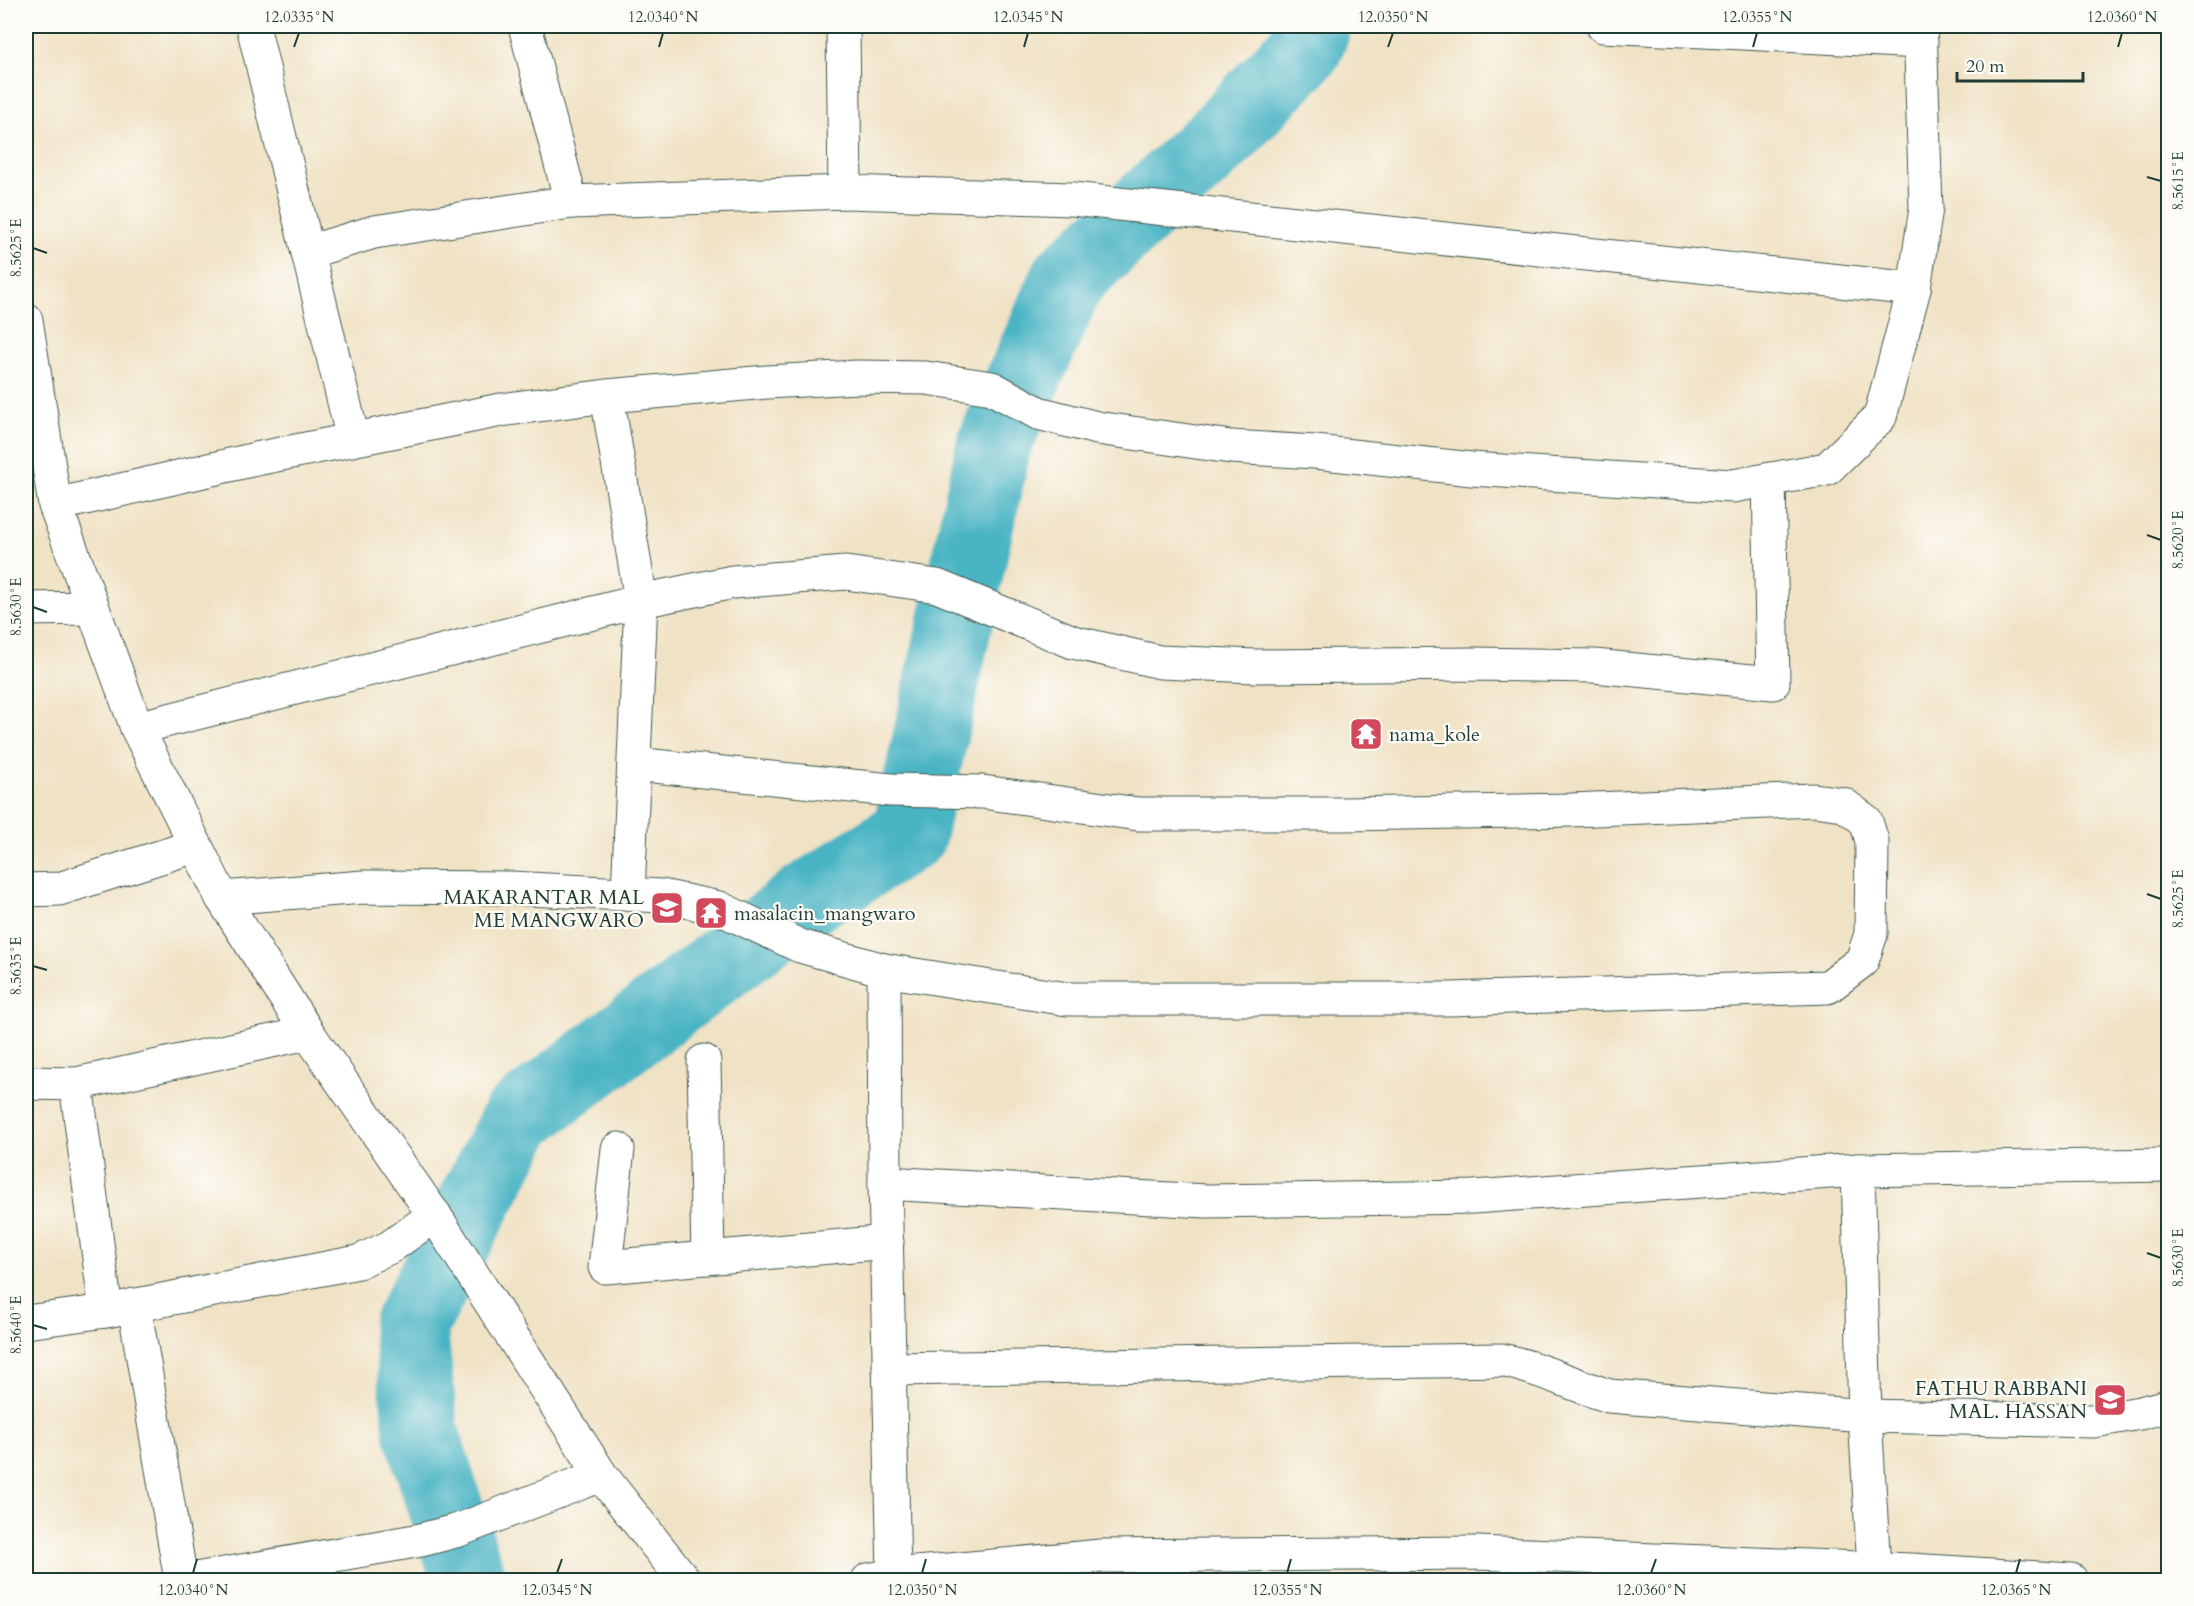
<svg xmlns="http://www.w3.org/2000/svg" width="2194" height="1606" viewBox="0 0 2194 1606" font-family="Cardo,serif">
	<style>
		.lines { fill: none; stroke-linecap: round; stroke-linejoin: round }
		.river { stroke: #48b4c4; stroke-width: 75 }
		.minor-casing { stroke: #3e564a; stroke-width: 35 }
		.tertiary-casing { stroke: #3e564a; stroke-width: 35 }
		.minor { stroke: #fff; stroke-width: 33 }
		.tertiary { stroke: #fff; stroke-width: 33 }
		.ticks { fill: none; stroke: #1f3d34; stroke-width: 2 }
		.labels { text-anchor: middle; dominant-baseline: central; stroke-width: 4.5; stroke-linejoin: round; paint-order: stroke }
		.poi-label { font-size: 20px; fill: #1f3d34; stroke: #fdfcf7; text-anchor: start }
		.neatline { fill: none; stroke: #1f3d34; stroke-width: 2 }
		.ticks-label { font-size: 15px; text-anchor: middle; fill: #1f3d34 }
	</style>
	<rect width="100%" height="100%" fill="#fdfcf7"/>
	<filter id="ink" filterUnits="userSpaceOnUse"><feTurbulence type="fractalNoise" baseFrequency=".0167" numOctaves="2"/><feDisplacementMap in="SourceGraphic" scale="12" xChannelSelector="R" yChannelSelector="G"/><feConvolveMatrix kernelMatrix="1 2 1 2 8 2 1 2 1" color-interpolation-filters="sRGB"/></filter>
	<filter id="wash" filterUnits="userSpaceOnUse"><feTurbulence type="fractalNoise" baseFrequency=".008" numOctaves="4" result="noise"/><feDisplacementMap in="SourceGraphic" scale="24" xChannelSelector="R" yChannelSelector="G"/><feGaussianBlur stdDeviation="1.35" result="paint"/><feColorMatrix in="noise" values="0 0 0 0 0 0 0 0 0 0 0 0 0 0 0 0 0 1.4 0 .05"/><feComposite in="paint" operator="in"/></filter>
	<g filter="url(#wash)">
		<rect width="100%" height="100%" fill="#f0e2c5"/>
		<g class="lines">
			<polyline class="river" points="469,1580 421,1431 410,1326 519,1118 809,898 909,834 994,445 1069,277 1218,140 1305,48 1314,26"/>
		</g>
	</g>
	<g filter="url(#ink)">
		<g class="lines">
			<g class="minor-casing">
				<g id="minor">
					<polyline points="253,26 353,439"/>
					<polyline points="525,26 571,202"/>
					<polyline points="843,26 845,192 1072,199 1914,289"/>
					<polyline points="1603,26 1921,42"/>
					<polyline points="308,252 374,232 571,202 845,192"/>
					<polyline points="607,396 641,601 628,894"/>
					<polyline points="55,505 256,459 501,410 607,396 767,382 857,377 926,378 992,388 1038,413 1097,428 1231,447 1315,452 1472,469 1733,486 1827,469 1880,417 1914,289 1926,208 1920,26"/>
					<polyline points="26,609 93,608"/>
					<polyline points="137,728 641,601 733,582 846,573 937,586 1073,642 1160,662 1255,666 1474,664 1594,666 1773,683 1769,479"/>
					<polyline points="26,890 59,889 195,846"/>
					<polyline points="222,898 364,887 511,888 661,896 719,908 800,946 884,970 1067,999 1450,999 1828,987 1862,961 1871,934 1872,841 1866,821 1843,804 1814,800 1571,810 1344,814 1138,814 983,792 891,790 634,764"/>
					<polyline points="884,970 885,1183 894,1575"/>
					<polyline points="704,1061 708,1258"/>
					<polyline points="26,1083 76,1084 308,1033"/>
					<polyline points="76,1084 106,1311"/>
					<polyline points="618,1149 605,1267 887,1242"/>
					<polyline points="1858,1170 1865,1416 1874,1569"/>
					<polyline points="885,1183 1206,1201 1473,1197 1858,1170 2168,1165"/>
					<polyline points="134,1305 181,1580"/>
					<polyline points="26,1322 106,1311 358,1262 390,1247 435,1215"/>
					<path d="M889 1369 1501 1360C1538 1367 1573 1385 1609 1396L1865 1416 2094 1421 2140 1413 2168 1406"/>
					<polyline points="190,1580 421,1540 459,1530 601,1475"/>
					<polyline points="868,1580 894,1575 1101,1556 1477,1553 1911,1570 2071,1580"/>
				</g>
			</g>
			<g class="tertiary-casing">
				<polyline id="tertiary" points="26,320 55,505 137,728 222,898 308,1033 439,1222 601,1475 684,1580"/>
			</g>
			<use href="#minor" class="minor"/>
			<use href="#tertiary" class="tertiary"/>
		</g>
	</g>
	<path class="ticks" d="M294 47 299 33M659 47 663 33M1024 47 1028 33M1388 47 1393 33M1753 47 1757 33M2118 47 2122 33M2147 177 2161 181M33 248 47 253M2147 535 2161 540M33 607 47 612M2147 894 2161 899M33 966 47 970M2147 1253 2161 1258M33 1325 47 1329M193 1573 197 1559M557 1573 562 1559M922 1573 926 1559M1287 1573 1291 1559M1651 1573 1656 1559M2016 1573 2020 1559"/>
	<defs>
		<g id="temple-square" transform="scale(1.725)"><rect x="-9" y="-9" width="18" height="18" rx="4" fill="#d1495b" stroke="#fdfcf7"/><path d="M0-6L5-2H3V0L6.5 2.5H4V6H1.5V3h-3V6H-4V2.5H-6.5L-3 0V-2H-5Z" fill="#fff"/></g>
		<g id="school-square" transform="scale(1.725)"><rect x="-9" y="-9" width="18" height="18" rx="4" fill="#d1495b" stroke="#fdfcf7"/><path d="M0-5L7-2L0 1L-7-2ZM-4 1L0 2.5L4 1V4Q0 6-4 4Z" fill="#fff"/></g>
	</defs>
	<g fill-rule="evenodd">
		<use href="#temple-square" x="1366" y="734"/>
		<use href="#school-square" x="667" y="908"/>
		<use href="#temple-square" x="711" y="913"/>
		<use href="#school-square" x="2110" y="1400"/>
	</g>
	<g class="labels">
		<g class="poi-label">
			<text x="1389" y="734">nama_kole</text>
			<text x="644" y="897" text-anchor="end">MAKARANTAR MAL<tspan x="644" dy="23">ME MANGWARO</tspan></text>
			<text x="734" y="913">masalacin_mangwaro</text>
			<text x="2087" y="1388" text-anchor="end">FATHU RABBANI<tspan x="2087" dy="23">MAL. HASSAN</tspan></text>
		</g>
	</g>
	<rect width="2194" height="1606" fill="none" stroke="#fdfcf7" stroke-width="66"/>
	<path d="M1957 72v9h126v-9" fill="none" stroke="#1f3d34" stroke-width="3"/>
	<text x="1966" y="72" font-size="18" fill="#1f3d34" stroke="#fdfcf7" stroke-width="4.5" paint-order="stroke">20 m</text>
	<rect x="33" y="33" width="2128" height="1540" class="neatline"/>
	<g class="ticks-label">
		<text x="299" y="22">12.0335°N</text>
		<text x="663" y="22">12.0340°N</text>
		<text x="1028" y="22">12.0345°N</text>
		<text x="1393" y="22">12.0350°N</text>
		<text x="1757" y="22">12.0355°N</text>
		<text x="2122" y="22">12.0360°N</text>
		<text transform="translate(2178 181) rotate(-90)" y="5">8.5615°E</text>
		<text transform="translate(16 248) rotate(-90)" y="5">8.5625°E</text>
		<text transform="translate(2178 540) rotate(-90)" y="5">8.5620°E</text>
		<text transform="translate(16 607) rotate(-90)" y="5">8.5630°E</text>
		<text transform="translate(2178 899) rotate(-90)" y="5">8.5625°E</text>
		<text transform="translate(16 966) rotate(-90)" y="5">8.5635°E</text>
		<text transform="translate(2178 1258) rotate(-90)" y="5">8.5630°E</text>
		<text transform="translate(16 1325) rotate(-90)" y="5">8.5640°E</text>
		<text x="193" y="1595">12.0340°N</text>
		<text x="557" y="1595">12.0345°N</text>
		<text x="922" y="1595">12.0350°N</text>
		<text x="1287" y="1595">12.0355°N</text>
		<text x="1651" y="1595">12.0360°N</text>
		<text x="2016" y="1595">12.0365°N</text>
	</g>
</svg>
